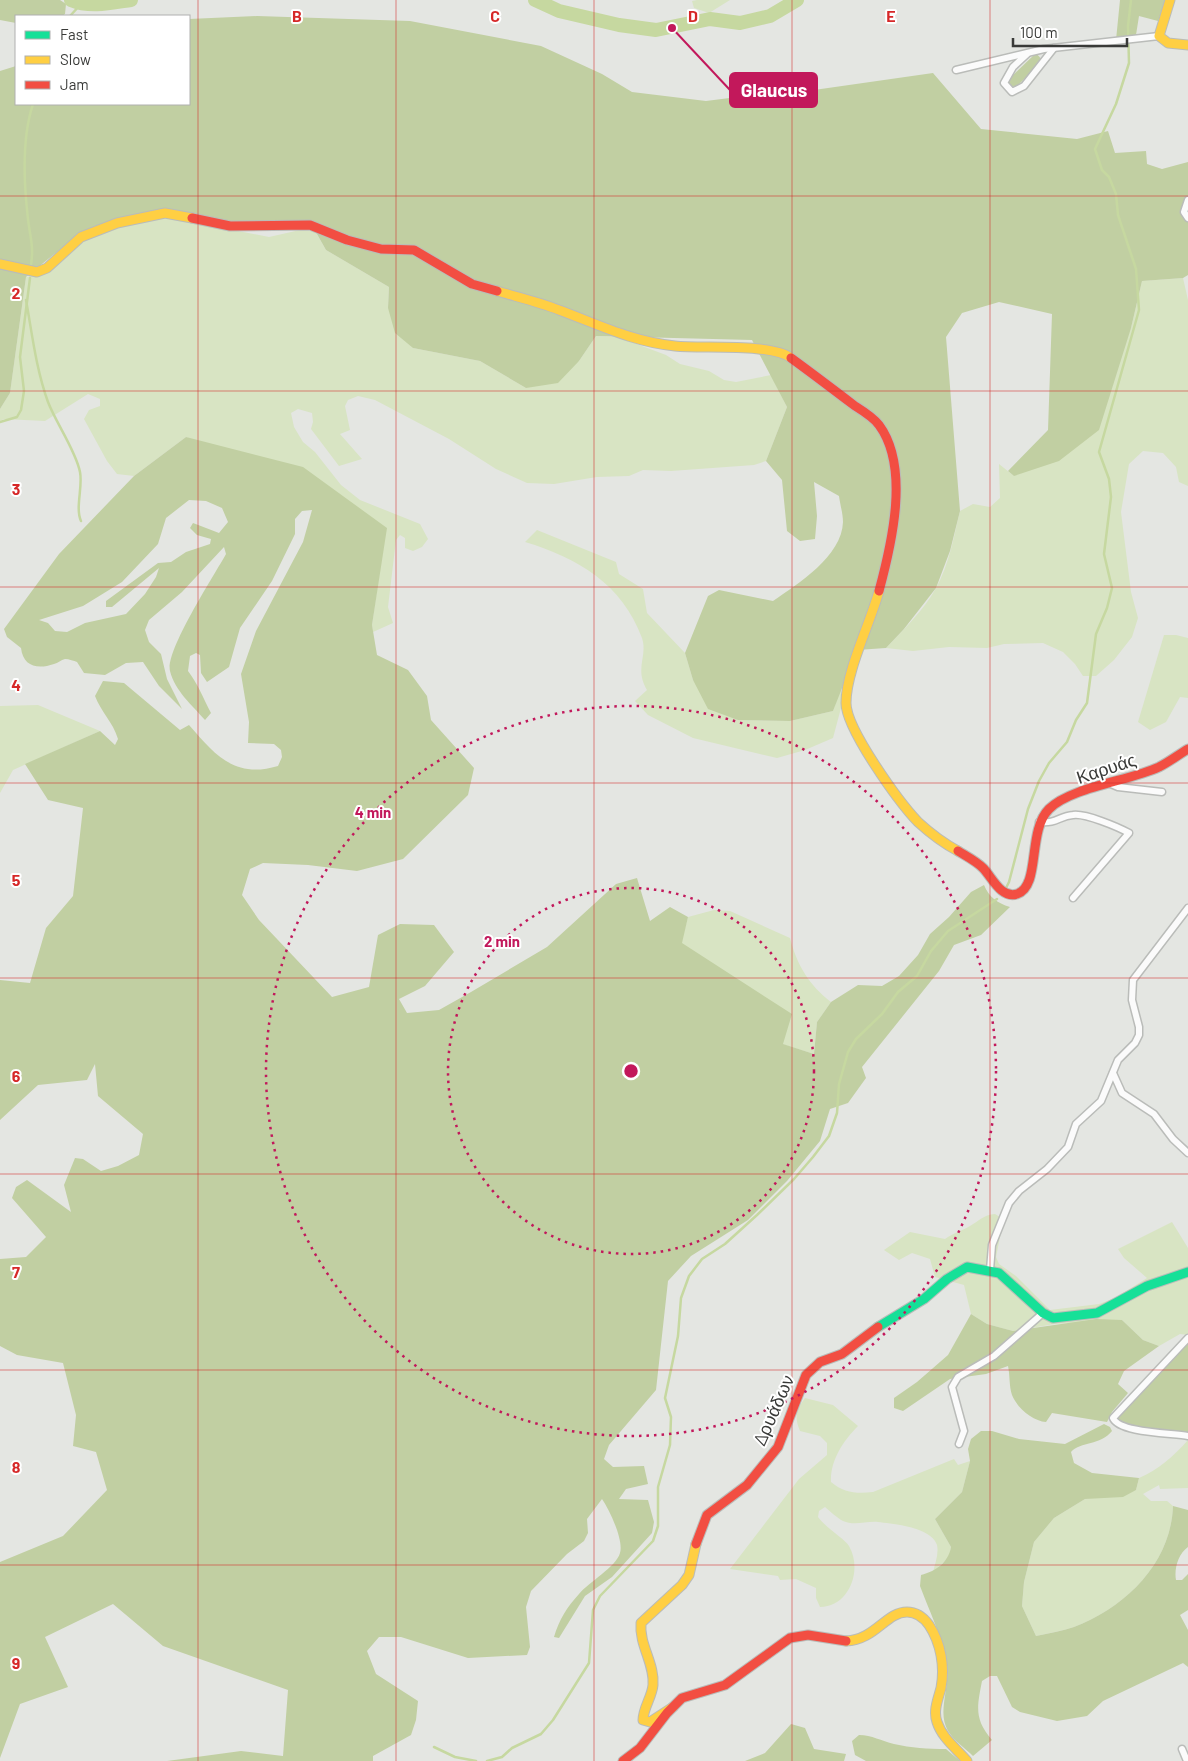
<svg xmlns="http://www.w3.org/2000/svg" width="1188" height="1761" viewBox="0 0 1188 1761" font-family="Barlow,sans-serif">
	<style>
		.green { fill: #d8e4c3 }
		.forest { fill: #c1cfa2; fill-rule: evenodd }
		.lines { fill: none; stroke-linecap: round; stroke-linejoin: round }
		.stream { stroke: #c6d8a0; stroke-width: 2.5 }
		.river { stroke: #c6d8a0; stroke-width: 14 }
		.street-casing { stroke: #babcb9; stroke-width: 9 }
		.fast-casing { stroke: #babcb9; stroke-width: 11 }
		.slow-casing { stroke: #babcb9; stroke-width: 11 }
		.jam-casing { stroke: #babcb9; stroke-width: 11 }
		.street { stroke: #fbfbfb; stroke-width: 6 }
		.fast { stroke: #16e098; stroke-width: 9 }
		.slow { stroke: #ffcf43; stroke-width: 9 }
		.jam { stroke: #f24e42; stroke-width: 9 }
		.grid { fill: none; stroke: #d62828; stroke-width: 1; stroke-opacity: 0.55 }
		.ring { fill: none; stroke: #c2185b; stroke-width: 2.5; stroke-dasharray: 2.5 5 }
		.labels { text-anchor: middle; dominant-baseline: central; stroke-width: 4; stroke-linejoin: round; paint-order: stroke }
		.street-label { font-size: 18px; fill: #393a38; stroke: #fff }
		.grid-label { font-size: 16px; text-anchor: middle; font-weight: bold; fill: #d62828; stroke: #fff; stroke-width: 4; stroke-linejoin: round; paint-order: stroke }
		.centre { fill: #c2185b; stroke: #fff; stroke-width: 2.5 }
		.ring-label { font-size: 15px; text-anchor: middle; font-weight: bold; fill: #c2185b; stroke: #fff; stroke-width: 4; stroke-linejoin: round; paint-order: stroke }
		.leader { fill: none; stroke: #c2185b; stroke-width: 2 }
		.callout-dot { fill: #c2185b; stroke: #fff; stroke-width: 2 }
		.callout { fill: #c2185b; stroke: #c2185b; stroke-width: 2 }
		.callout-label { font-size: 19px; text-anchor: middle; font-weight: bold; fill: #fff }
	</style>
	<rect width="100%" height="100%" fill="#e4e6e2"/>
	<g class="green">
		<polygon points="697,0 730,0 709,13 694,8 692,1"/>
		<path d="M159 218 177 219 269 237 300 230 315 231 326 250 389 287 388 308 413 348 480 361 526 388 579 361 596 336 618 337 666 355 680 364 709 371 724 380 736 382 771 375 787 407 766 461 754 465 671 471 643 470 629 476 597 477 554 484 527 483 496 469 449 439 375 400 358 396 348 400 345 406 350 430 340 434 362 459 339 466 311 429 313 422 312 413 298 409 291 413 294 427 303 442 315 452 341 485 360 500 420 524 428 539 422 547 413 551 405 548V538L400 535 396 540 388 607 393 623 373 632 372 625 386 528 186 437 134 476 117 474 107 461 84 419 89 410 100 406V399L88 394 45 421 4 419 0 421V409L10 393 26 277C57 273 55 260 78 245 101 230 132 224 159 218Z"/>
		<path d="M1183 278 1188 300V486L1179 482 1176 467 1163 453 1143 451 1129 464 1121 512 1131 592 1138 618 1132 637 1114 660 1096 676H1083L1075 664 1063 652 1043 643 1004 644 987 648 949 647 913 651 886 648C903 630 924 610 936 588 949 565 954 536 960 511L973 504 990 507 1000 498 999 464 1014 476 1131 328 1142 281Z"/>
		<path d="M537 530 616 562 619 574 643 589 647 613 685 653 693 680 738 720 790 721 833 711 841 687V708L833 738 805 750 777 758 693 738 648 715 635 701 647 690C634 668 648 657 642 638 622 584 578 558 525 542Z"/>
		<polygon points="1164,635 1176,635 1188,638 1188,698 1180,697 1166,722 1150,730 1138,722"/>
		<polygon points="38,705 100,731 13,770 0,793 0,706"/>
		<path d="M714 910 730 911 790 938C797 965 809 985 831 1002L817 1022 814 1054 782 1044 681 943 688 917Z"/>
		<path d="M995 1214 1000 1217 1002 1227 996 1257 999 1264 1016 1276 1050 1310 1099 1304 1115 1298 1147 1278 1124 1258 1118 1249 1172 1222 1188 1248V1335L1180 1334 1159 1346 1143 1340 1122 1320 1055 1324 1013 1331 987 1324 971 1314 964 1285 935 1277 930 1259 912 1253 899 1260 884 1250 910 1232 945 1239C953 1233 962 1231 970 1226 979 1221 983 1215 995 1214Z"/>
		<path d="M805 1398 833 1405 858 1426C843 1441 830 1461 831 1482 844 1493 857 1494 873 1492L954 1459 958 1465 970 1461 962 1492 935 1519 951 1547 949 1557 933 1572C935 1563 939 1554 937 1545 931 1527 894 1524 878 1522 866 1521 854 1526 843 1521 837 1518 830 1511 825 1507L819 1511 818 1517C826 1528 845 1539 849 1546 863 1570 849 1607 820 1607L816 1598V1588L796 1579 780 1580 778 1576 730 1569 799 1479 827 1455V1443L820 1436 800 1431C794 1417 796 1410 805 1398Z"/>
		<path d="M1188 1440V1488L1160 1489 1159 1485 1143 1494 1151 1501H1167L1173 1506C1171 1563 1126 1607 1074 1627 1062 1631 1048 1633 1036 1636L1022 1606 1024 1582 1034 1542 1054 1518 1085 1499 1136 1490 1139 1478C1158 1470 1174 1456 1188 1440Z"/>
	</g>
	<g class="forest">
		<polygon points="0,0 60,0 66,4 65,14 62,16 16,16 16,23 0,20"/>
		<polygon points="1120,0 1166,0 1158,21 1139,16 1136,35 1116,40"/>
		<path d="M257 16 410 21 541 46 602 74 632 92 706 101 761 94 800 92 933 73 981 129 1077 139 1108 131 1115 153 1146 151 1147 164 1162 169 1188 162V196L1183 204 1181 214 1188 222V275L1183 278 1142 281 1131 328 1099 430 1059 461 1014 476 1008 471 1048 430 1052 314 999 302 962 313 946 337 960 511 950 551 936 588 904 629 886 648 857 650 833 711 790 721 738 720 708 709 693 680 685 653 708 596 719 590 773 601C798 584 842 556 843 522 843 514 840 504 839 496L814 482 817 516 815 539 800 541 787 531 782 480 766 461 787 407 752 340 596 336 579 361 558 383 526 388 480 361 413 348 395 333 388 308 389 287 326 250 309 220 232 222 167 209 132 216 79 234 26 277 10 393 0 409V71L16 66V104H189V19Z"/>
		<polygon points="1036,53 1043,61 1016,87 1009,86 1009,79"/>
		<path d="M186 437 303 467 387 528 372 625 377 655 408 670 427 696 431 720 474 768 468 795 403 859 357 871 308 865 263 863 250 869 242 895 259 920 332 997 369 987 378 935 400 924 434 925 454 952 425 986 399 999 407 1013 439 1010 471 992 547 947 616 884 637 878 650 921 670 907 688 917 682 943 792 1014 783 1044 814 1054 817 1022 831 1002 858 985 882 986 899 976 918 955 930 934 949 917 971 892 984 885C989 897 997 903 1010 907L981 935 954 945 939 971 862 1067 866 1078 848 1103 830 1109 820 1141 787 1181 748 1220 691 1256 668 1281 656 1390 609 1445 604 1459 613 1467 644 1466 648 1484 626 1489 619 1499 648 1500 654 1522 652 1533 612 1577 585 1596 559 1638 554 1637C559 1620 567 1607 579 1594 589 1582 616 1567 620 1553 624 1540 609 1509 602 1499L587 1519 588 1533 584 1541 567 1554 531 1591 526 1607 530 1647 527 1655 468 1658 401 1637H379L367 1651 376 1674 418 1701 416 1720 411 1735 373 1756V1761H167L241 1751 283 1756 288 1690 163 1646 113 1604 45 1637 68 1687 20 1704 0 1758V1562L63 1536 107 1490 96 1452 73 1446 76 1415 63 1363 17 1355 0 1346V1259L26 1257 46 1237 12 1198 16 1187 27 1180 71 1212 64 1185 75 1158 83 1159 101 1171 118 1166 139 1155 143 1134 98 1096 95 1064 87 1080 38 1085 0 1120V980L30 983 46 928 73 896 83 808 48 800 25 764 100 731 115 745 118 739C113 722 101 712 95 696L103 681 124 683 180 730 189 725C215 755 235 779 278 766L282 757 281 750 274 744 248 743 249 722 241 674 256 631 303 542 312 510 302 511 295 519V534L272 581 240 628 229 667 207 682 201 673 200 655 196 653 190 656 188 671C198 684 203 698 211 713L205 720C192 705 175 691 170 671 165 651 215 574 226 554L224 547 182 592 149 620 145 630 149 642 161 654 167 679 182 709 159 686 143 662 126 663 105 675 84 673 77 662C74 661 69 659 65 659 61 660 58 663 54 664 37 670 23 666 21 648L7 637 4 629 59 554 134 476ZM189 500 206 501 222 508 228 522 219 533 193 523 190 528 197 535 211 539 210 544 186 552 171 562 158 563 106 601V607H112L159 568 156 577 145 594 126 614 85 623 67 632 55 631 48 623 39 620 83 606 122 582 158 544 166 518Z"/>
		<path d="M971 1314 987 1324 1013 1331 1096 1319 1122 1320 1143 1340 1159 1346 1124 1371 1118 1384 1128 1393 1112 1412 1107 1422 1052 1413 1046 1422C1033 1421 1017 1408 1012 1395 1009 1386 1010 1375 1008 1366L986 1374 950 1379 903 1411 894 1408V1398L917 1382 948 1355Z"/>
		<polygon points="1188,1340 1188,1434 1135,1427 1118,1420 1119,1414"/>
		<path d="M1104 1424 1110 1427 1112 1431C1100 1446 1081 1441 1071 1452L1074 1463 1092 1473 1139 1478 1136 1490 1123 1497 1085 1499 1054 1518 1034 1542 1024 1582 1022 1606 1036 1636C1049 1633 1062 1631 1074 1627 1126 1607 1171 1563 1173 1506L1188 1510V1547C1178 1554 1174 1569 1176 1580H1182L1188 1574V1610L1180 1615 1188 1630V1667L1183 1663 1103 1701 1087 1716 1057 1721 1020 1712 1012 1707 997 1676H990L982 1681C977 1707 974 1719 992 1740L973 1756C965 1748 954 1741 948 1731 936 1710 952 1686 946 1659 941 1635 929 1610 920 1586L921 1575C936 1571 948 1563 951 1547L935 1519 962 1492 970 1461 968 1449 971 1439 981 1431H992L1019 1439 1065 1444Z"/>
		<polygon points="791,1724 805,1728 814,1749 846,1754 844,1761 745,1761 765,1753"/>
		<path d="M859 1735C872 1735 881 1741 894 1744 911 1748 928 1749 946 1749L960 1761H866L855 1755 852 1741Z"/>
	</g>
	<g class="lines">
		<g class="stream">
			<polyline points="70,16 81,4"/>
			<path d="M31 265C34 246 30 237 28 219 24 185 22 137 33 104"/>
			<path d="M26 300C32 333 36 369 48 402 56 423 76 451 80 472 83 487 75 508 81 521"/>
			<polyline points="0,422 17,417 21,410 24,391 20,357 30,278"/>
			<polyline points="1005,890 1009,882 1028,809 1039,781 1049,763 1067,742 1076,720 1087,703 1096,634 1107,608 1112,588 1104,554 1111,497 1109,479 1099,452 1139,310 1136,269 1118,215 1116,194 1109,177 1102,170 1095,149 1116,104 1129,63 1128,26 1131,0"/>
			<polyline points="434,1747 455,1757 476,1761"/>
			<polyline points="487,1761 502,1757 512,1748 541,1734 553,1720 589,1663 593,1610 600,1596 653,1541 658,1526 658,1487 670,1445 671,1417 665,1398 678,1336 681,1298 689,1276 702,1259 725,1244 757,1215 794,1179 813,1157 829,1136 837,1113 839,1084 848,1052 856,1039 882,1014 898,992 917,976 931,951 948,931 997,899"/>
		</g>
		<g class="river">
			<path d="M71 0C90 8 111 3 131 0"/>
			<polyline points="535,0 559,11 619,25 656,30 710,19 740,23 770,16 797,0"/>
		</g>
		<g class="street-casing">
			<g id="street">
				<polyline points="1027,54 1013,67 1004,83 1012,92 1024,86 1054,48"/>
				<polyline points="956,70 1044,49 1159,36"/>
				<polyline points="1188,200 1184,212 1188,218"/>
				<polyline points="1111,784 1118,787 1162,792"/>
				<path d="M1039 822C1057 824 1059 816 1073 815 1085 813 1118 827 1129 833L1073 898"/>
				<polyline points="1113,1073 1122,1093 1154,1114 1173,1139 1188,1153"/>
				<polyline points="990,1270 992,1245 1009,1203 1019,1191 1047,1169 1068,1147 1076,1124 1101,1101 1118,1060 1135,1043 1139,1035 1139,1027 1132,1000 1133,980 1188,908"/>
				<path d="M1188 1338 1113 1418C1119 1433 1172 1433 1188 1436"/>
				<polyline points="959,1444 964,1431 952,1387 958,1377 994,1356 1043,1313"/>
				<polyline points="1182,1749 1187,1761"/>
			</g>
		</g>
		<g class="fast-casing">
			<polyline id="fast" points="878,1327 924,1299 947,1279 967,1267 999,1273 1043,1313 1053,1318 1097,1313 1147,1286 1188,1272"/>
		</g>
		<g class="slow-casing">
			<g id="slow">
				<polyline points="1170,0 1159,36 1168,43 1188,45"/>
				<polyline points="0,264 37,272 47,268 81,237 117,223 165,213 192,218"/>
				<path d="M497 291C517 297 539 302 559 310 597 324 633 342 675 346 702 349 772 343 791 358"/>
				<path d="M879 591C870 624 846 671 846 703 846 729 899 802 918 822 930 833 943 843 958 851"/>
				<path d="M846 1641C875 1640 886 1612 907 1612 916 1612 924 1618 929 1625 941 1643 945 1667 941 1688 938 1699 933 1711 937 1722 942 1738 957 1749 967 1761"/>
				<path d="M673 1707 650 1722 643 1720C643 1708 652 1697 653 1685 655 1664 639 1645 641 1623L682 1585 689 1575 696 1544"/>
			</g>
		</g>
		<g class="jam-casing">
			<g id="jam">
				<polyline points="192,218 230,226 310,225 347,240 381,249 414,250 472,284 497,291"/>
				<path d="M791 358C813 374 834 390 855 406 863 411 873 417 879 425 910 467 892 543 879 591"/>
				<path d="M958 851C966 856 976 861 983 868 992 877 1001 899 1017 894 1041 886 1027 831 1049 809 1071 787 1129 781 1159 767 1169 762 1178 755 1188 749"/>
				<polyline points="696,1544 707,1515 747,1485 778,1447 806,1375 820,1362 842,1354 878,1327"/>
				<polyline points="623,1761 640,1748 667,1713 682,1698 725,1685 790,1638 808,1635 846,1641"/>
			</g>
		</g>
		<use href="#street" class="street"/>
		<use href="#fast" class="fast"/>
		<use href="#slow" class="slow"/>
		<use href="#jam" class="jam"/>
	</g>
	<path class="grid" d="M198 0V1761M396 0V1761M594 0V1761M792 0V1761M990 0V1761M0 196H1188M0 391H1188M0 587H1188M0 783H1188M0 978H1188M0 1174H1188M0 1370H1188M0 1565H1188"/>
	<g class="ring">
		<circle cx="631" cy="1071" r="183"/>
		<circle cx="631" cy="1071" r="365"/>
	</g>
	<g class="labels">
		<g class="street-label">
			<text transform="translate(1106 768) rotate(-18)">Καρυάς</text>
			<text transform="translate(773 1410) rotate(-66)">Δρυάδων</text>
		</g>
	</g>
	<g class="grid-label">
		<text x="297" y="22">B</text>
		<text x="495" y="22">C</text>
		<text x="693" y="22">D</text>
		<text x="891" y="22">E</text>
		<text x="16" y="299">2</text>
		<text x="16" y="495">3</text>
		<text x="16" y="691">4</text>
		<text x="16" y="886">5</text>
		<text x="16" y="1082">6</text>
		<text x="16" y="1278">7</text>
		<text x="16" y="1473">8</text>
		<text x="16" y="1669">9</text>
	</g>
	<circle cx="631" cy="1071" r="8" class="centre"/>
	<g class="ring-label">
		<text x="373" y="818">4 min</text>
		<text x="502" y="947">2 min</text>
	</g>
	<path class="leader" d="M672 28L730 90"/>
	<circle class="callout-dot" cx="672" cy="28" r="5"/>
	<rect class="callout" x="730" y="73" width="87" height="34" rx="5"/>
	<g class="callout-label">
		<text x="774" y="97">Glaucus</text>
	</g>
	<rect x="15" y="15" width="175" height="90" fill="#ffffff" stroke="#b0b0af"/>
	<rect x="25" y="31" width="25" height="8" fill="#16e098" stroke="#b0b0af"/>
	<text x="60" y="40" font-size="15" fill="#393a38">Fast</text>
	<rect x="25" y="56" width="25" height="8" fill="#ffcf43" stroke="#b0b0af"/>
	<text x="60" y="65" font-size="15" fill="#393a38">Slow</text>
	<rect x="25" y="81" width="25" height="8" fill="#f24e42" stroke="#b0b0af"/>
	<text x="60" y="90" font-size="15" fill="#393a38">Jam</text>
	<path d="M1013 38v8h114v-8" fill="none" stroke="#393a38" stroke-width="2.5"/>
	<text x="1020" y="38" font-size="15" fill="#393a38" stroke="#ffffff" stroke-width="4" paint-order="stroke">100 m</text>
</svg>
